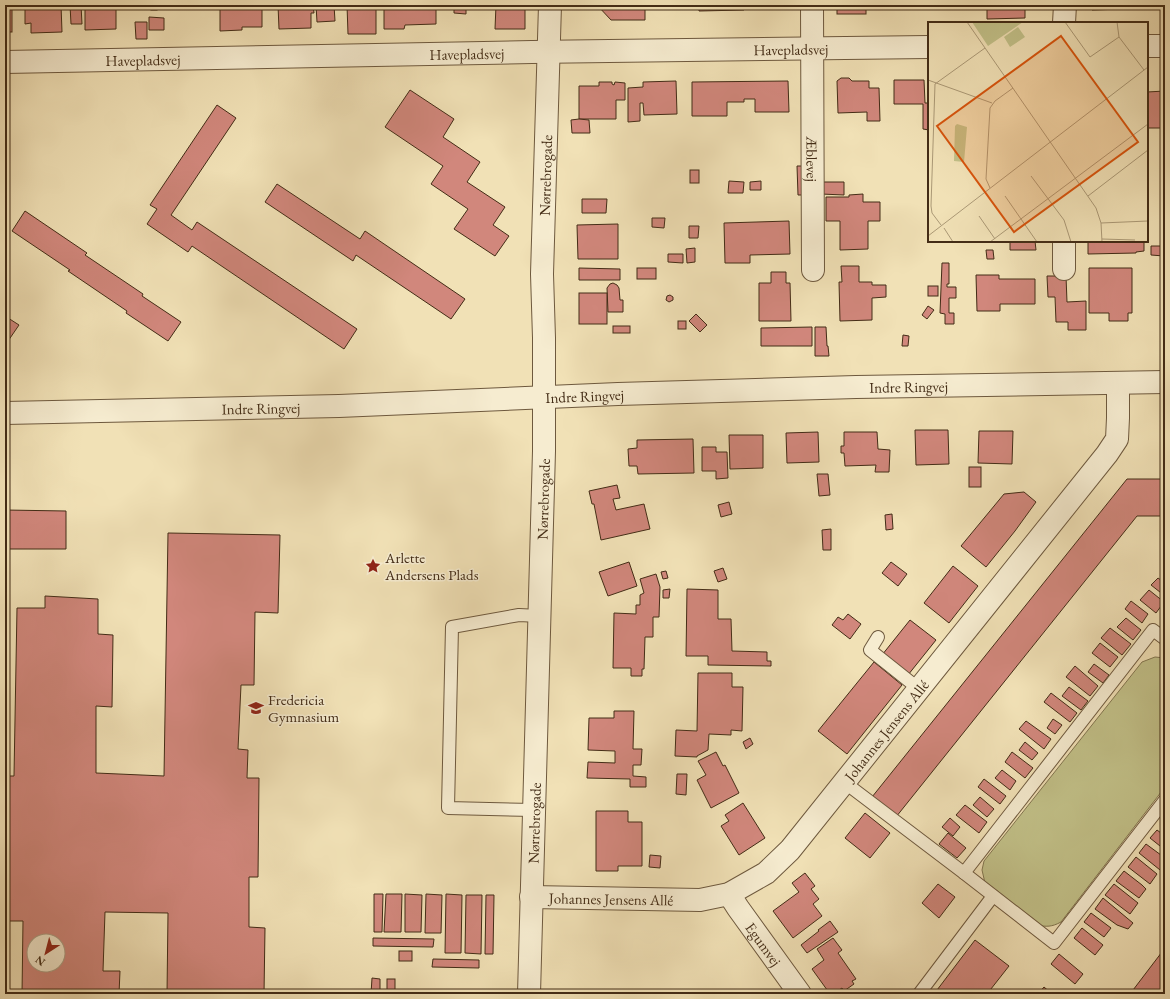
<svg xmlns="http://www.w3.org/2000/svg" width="1170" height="999" viewBox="0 0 1170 999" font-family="'EB Garamond',serif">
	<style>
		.green { fill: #c2c189; stroke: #827650 }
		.building { fill: #d1877c; stroke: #432c16; fill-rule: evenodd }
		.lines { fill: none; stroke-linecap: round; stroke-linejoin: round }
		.service-casing { stroke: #6e593e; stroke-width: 14 }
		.minor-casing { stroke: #6e593e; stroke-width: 24 }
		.tertiary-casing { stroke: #6e593e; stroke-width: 24 }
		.service { stroke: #f6ecd0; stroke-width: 12 }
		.minor { stroke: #f6ecd0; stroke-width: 22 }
		.tertiary { stroke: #f6ecd0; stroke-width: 22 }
		.labels { text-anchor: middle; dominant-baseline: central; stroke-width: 3; stroke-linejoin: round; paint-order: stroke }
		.street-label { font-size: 15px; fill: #432c16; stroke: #f6ecd0 }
		.poi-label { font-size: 15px; fill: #432c16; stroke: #f6ecd0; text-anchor: start }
		.inset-road { fill: none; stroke: #ab9976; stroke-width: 1 }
		.view { fill: #d8540d; fill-opacity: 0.15; stroke: #d8540d; stroke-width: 2 }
		.inset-edge { fill: none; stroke: #432c16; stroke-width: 2 }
	</style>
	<rect width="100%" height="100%" fill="#f1e1b6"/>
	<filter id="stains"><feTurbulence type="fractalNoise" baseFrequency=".005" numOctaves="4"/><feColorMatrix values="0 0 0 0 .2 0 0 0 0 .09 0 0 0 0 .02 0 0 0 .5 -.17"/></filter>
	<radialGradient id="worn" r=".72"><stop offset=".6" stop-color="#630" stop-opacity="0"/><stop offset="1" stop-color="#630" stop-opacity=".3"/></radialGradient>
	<path class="green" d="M1155 657 1165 658V787L1061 922C1052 927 1046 927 1037 925L985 883 982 870 984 861 1142 662Z"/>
	<g class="building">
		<rect x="5" y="5" width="7" height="27"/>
		<polygon points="25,5 61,5 62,32 31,33 31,23 25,24"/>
		<polygon points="70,5 81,5 82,24 71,24"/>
		<polygon points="85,5 116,5 116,29 85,30"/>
		<rect x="151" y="5" width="6" height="5"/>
		<polygon points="220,5 262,5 262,27 242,27 242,30 220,31"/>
		<polygon points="278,5 313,5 314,13 311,13 311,28 279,29"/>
		<polygon points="316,5 334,5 335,21 317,22"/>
		<polygon points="347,5 376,5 376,34 348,34"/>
		<polygon points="384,5 436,5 436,24 405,25 404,29 384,29"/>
		<polygon points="454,5 466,5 466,14 454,13"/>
		<rect x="470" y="5" width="11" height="4"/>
		<polygon points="496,5 525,5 525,29 495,29"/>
		<polygon points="597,5 645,5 645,20 611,20"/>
		<polygon points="699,5 744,5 744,10 699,11"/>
		<rect x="837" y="5" width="29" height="9"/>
		<polygon points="987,5 1025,5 1025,18 987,19"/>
		<polygon points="1092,5 1123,5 1123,9 1092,10"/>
		<polygon points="149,17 164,18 164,30 149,30"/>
		<polygon points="135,22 147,22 147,39 136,39"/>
		<polygon points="841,78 849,78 852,81 869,81 869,88 879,88 880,121 867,121 867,112 838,113 837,81"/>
		<polygon points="894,80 924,80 925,103 929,103 929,130 923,129 923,104 894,104"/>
		<polygon points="676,81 677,114 644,115 643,103 640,103 640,121 628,122 628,88 643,87 643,82"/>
		<polygon points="788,81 789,112 755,112 755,99 744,99 744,102 727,102 727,116 692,116 692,82"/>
		<polygon points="599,82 612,82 612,84 614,85 615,82 625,83 625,100 616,100 616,119 579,119 579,86 599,86"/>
		<polygon points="410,90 454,119 443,137 480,162 467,182 505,207 493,225 509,236 495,256 454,229 468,209 431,184 443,166 385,127"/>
		<polygon points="1165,91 1165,128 1147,128 1147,92"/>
		<polygon points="217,105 236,118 171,215 192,230 197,222 357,329 344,349 192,246 188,252 147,224 157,209 150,205"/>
		<polygon points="579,119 589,120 590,133 572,133 571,120"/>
		<polygon points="797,166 802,166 803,195 798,195"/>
		<rect x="690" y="170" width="9" height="13"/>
		<polygon points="729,181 744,182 743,193 728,193"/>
		<polygon points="761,181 761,190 750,190 750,182"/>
		<polygon points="821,182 844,182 844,195 821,194"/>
		<polygon points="277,184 360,239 365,231 465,299 451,319 356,255 353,261 265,202"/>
		<polygon points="863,194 863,202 880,202 880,221 868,221 868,249 840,250 840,221 826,221 826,197 849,197 849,195"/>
		<polygon points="582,199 607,199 606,213 582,213"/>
		<polygon points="25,211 87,253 85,255 143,294 142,296 181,322 168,341 126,313 127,311 68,271 70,270 12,231"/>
		<polygon points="652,218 665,218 664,228 652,227"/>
		<polygon points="789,221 790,254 750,255 750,263 725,263 724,223"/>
		<polygon points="618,224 618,259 578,259 577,225"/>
		<polygon points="689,226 699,226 698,238 689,238"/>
		<polygon points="1010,241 1035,241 1036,250 1010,250"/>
		<polygon points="1088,241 1144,241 1144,251 1136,252 1136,253 1088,254"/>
		<polygon points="1151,246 1164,246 1164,256 1151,255"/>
		<polygon points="695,248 695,262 687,263 686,249"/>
		<polygon points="986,250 993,250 994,259 987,259"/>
		<polygon points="668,254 683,254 683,263 668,262"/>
		<polygon points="942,263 949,263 949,284 947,284 947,287 956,287 956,298 949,298 949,313 954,313 954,324 945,324 945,314 940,313"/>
		<polygon points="841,266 859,266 859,282 872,282 872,285 886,285 886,297 872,298 872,320 840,321 839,282 842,282"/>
		<polygon points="579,268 620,269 620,280 579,280"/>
		<rect x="637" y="268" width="19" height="11"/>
		<polygon points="1089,268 1132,268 1132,313 1128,313 1128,321 1109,321 1109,313 1089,313"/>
		<polygon points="771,272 786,272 786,283 790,283 791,321 759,321 759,283 771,283"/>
		<polygon points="976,275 999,275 999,279 1035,279 1035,304 1000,304 1000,311 977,311"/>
		<polygon points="1047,276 1066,276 1067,302 1086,301 1086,330 1068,330 1068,322 1056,322 1055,297 1048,297"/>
		<polygon points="613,283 617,285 619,288 620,300 623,300 623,312 608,312 607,288 610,284"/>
		<rect x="928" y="286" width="10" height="10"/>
		<rect x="579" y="293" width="28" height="31"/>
		<polygon points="670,295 673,297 673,300 669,302 666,300 667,296"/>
		<polygon points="928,306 934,310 927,319 922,315"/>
		<polygon points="696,314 707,325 700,332 689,321"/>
		<polygon points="5,316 19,325 6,344 5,343"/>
		<rect x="678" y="321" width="8" height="8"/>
		<rect x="613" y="326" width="17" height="7"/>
		<polygon points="812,327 812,346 761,346 761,328"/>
		<polygon points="815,327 826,327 827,346 828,346 829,356 815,356"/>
		<polygon points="903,335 909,336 908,346 902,346"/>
		<polygon points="915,430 948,430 949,464 916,465"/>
		<polygon points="979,431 1013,431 1012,464 978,463"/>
		<polygon points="818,432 819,462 787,463 786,433"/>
		<polygon points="844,432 877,432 878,449 890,450 889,472 875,472 876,465 845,466 844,453 841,453 841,446 844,446"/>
		<polygon points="729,435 763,435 763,468 730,469"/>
		<polygon points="693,439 694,473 638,474 637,466 629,466 628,449 637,448 637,440"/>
		<polygon points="702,447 716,447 716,452 727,452 728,478 716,479 716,471 702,471"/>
		<rect x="969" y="467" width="12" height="20"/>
		<polygon points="817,474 828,474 830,495 819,496"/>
		<polygon points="1127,479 1165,479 1165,516 1137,516 896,817 872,797"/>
		<polygon points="617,485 620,498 613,499 616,510 644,504 650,529 601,540 594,504 592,504 589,491"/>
		<polygon points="1024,492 1036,502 1015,531 986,567 961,546 1004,494"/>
		<polygon points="729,502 732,514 721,517 718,505"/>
		<polygon points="5,510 66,511 66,549 5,549"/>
		<polygon points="892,514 893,529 886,530 885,515"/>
		<polygon points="831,529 831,550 823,550 822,530"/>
		<path d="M168 533 280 535 278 613 255 612 254 685H241L238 749 248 750 247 778H259L258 877H249V927L265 928 264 994H167L168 913 105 912 103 971H120L119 994H22L23 921H5V776H14L17 608H45V596L98 599V634L113 635 112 707 96 706V773L164 776ZM34 941H58V965H34Z"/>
		<polygon points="629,562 637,586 608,596 599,572"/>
		<polygon points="891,562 907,574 898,586 882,573"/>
		<polygon points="953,566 978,586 949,623 924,603"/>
		<polygon points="723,568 727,579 718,582 714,571"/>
		<polygon points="666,571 668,578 663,579 661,572"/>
		<polygon points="656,574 660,587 659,617 653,617 653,637 645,637 644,669 642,669 642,676 631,676 631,668 613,668 614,613 636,614 636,605 640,605 640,595 644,593 640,579"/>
		<polygon points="1158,578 1165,583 1165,596 1151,585"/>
		<polygon points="670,589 669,598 663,598 663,590"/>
		<polygon points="687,589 718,590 718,619 731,619 732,651 767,652 767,661 771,661 771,666 708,665 708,656 686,656"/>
		<polygon points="1149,590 1164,602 1156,613 1140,600"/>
		<polygon points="1131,601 1148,614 1142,623 1125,609"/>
		<polygon points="848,614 861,624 850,639 832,625 838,617 843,620"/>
		<polygon points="1126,618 1141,630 1133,640 1117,627"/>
		<polygon points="910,620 936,640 908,675 882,655"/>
		<polygon points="1110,628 1131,644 1122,655 1101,638"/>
		<polygon points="1100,643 1118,657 1110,667 1092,653"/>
		<polygon points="874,662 902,685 847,754 818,731"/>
		<polygon points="1094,664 1109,675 1103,683 1088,672"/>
		<polygon points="1075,666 1098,686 1090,696 1066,677"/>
		<polygon points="698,673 732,673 732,687 743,687 742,731 731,730 731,735 709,734 708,750 697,756 697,757 675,756 676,730 697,731"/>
		<polygon points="1069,687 1088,701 1081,710 1062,696"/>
		<polygon points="1051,693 1077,713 1070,722 1044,702"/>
		<polygon points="614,711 634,711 633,749 642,749 641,765 633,765 633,776 646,777 646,787 630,787 630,779 587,778 588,762 615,763 615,751 588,750 589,718 614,718"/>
		<polygon points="1053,719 1062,725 1055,734 1047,728"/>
		<polygon points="1026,721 1051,739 1044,749 1019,729"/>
		<polygon points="750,738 753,744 746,749 743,742"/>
		<polygon points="1025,742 1038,753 1032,760 1019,750"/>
		<polygon points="716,752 723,766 725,765 739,793 711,808 697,780 706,775 698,761"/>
		<polygon points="1012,752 1033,768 1025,778 1005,762"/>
		<polygon points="1002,770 1016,781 1010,790 995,778"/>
		<polygon points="677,774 687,774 686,795 676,794"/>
		<polygon points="984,779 1006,796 1000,804 978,787"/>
		<polygon points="980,797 994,809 987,817 973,805"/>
		<polygon points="743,803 765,838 739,855 721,826 729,821 725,815"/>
		<polygon points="965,805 987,822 979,833 956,815"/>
		<polygon points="596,811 628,811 628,822 642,822 642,866 618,866 618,871 596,871"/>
		<polygon points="865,813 890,833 870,858 845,838"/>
		<polygon points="950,818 960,827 953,836 942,827"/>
		<polygon points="1157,830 1165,836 1165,850 1150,838"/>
		<polygon points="948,833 966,848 957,858 939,844"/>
		<polygon points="1146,844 1165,858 1165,874 1139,853"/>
		<polygon points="650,855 661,856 660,868 649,867"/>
		<polygon points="1136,857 1157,874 1150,884 1128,867"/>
		<polygon points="1124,871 1142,885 1146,889 1139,898 1116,881"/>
		<polygon points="805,873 815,886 811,889 819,899 813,904 822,916 793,938 773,911 799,892 792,883"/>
		<polygon points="938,884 955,897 939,918 922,903"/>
		<polygon points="1114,884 1138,903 1130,914 1105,895"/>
		<polygon points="374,894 383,894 382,932 374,932"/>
		<polygon points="386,894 402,894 401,932 384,932"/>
		<polygon points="405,894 422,895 421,932 405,932"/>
		<polygon points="426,894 442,895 441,933 425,933"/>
		<polygon points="446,894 462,895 461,953 445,953"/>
		<polygon points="466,895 482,895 481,954 465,953"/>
		<polygon points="486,895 494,895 493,954 485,954"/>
		<polygon points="1103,898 1133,923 1128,929 1117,925 1095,909"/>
		<polygon points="1091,913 1111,928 1104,937 1084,922"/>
		<polygon points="830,921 838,932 807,953 801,945 819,931 818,930"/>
		<polygon points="1082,928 1103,945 1095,955 1074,938"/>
		<polygon points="373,938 434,939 433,947 373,946"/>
		<polygon points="833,938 842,950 838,953 856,979 852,981 854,984 844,991 842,988 833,994 830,994 812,969 824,960 817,949"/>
		<polygon points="975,940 1009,966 987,994 934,994"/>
		<polygon points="1165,948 1165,994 1130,994"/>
		<rect x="399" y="951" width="13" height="10"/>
		<polygon points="1059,954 1083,974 1075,984 1051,964"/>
		<polygon points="433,959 479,960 479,968 432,967"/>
		<polygon points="372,978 380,979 380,994 371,994"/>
		<rect x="387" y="979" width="8" height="15"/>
		<polygon points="1044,987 1052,994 1038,994"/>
	</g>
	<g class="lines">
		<g class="service-casing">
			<g id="service">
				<polyline points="878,637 870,650 919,689"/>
				<polyline points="1165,639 1153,630 964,873 1054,943 1165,800"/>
				<polyline points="844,782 964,873"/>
				<polyline points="533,810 448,808 452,627 519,615 539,616"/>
				<polyline points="919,994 993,896"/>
			</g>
		</g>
		<g class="minor-casing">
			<g id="minor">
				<path id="s1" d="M812 5 813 270"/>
				<polyline points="1064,23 1065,5"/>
				<polyline points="1147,46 1165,46"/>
				<path id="s2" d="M5 62 532 52 929 47"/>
				<polyline points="1064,241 1064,269"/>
				<path id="s3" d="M729 894 738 908 800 994"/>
				<path id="s4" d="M531 897 700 900 729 894 766 873 790 850 1107 454 1117 439 1118 418V383"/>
				<path id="s5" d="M529 994 544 451V338L542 274 550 5"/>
			</g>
		</g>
		<g class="tertiary-casing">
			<g id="tertiary">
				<path id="s6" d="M5 413 339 406 618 394 856 387 1165 382"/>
			</g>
		</g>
		<use href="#service" class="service"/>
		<use href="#minor" class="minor"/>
		<use href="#tertiary" class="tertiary"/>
	</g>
	<defs>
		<g id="sight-bare" transform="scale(1.2)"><path d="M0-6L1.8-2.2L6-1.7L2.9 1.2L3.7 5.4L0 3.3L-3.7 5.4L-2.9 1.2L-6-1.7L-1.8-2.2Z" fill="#8f2418" stroke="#f6ecd0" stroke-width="2.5" paint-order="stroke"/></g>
		<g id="school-bare" transform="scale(1.2)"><path d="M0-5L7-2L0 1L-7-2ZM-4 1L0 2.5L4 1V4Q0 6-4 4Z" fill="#8f2418" stroke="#f6ecd0" stroke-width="2.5" paint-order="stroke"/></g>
	</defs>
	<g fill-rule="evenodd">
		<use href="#sight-bare" x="373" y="566"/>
		<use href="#school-bare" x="256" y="708"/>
	</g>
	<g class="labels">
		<g class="street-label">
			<text stroke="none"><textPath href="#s2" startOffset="786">Havepladsvej</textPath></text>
			<text stroke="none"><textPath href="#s2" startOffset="462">Havepladsvej</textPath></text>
			<text stroke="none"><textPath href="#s2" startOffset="138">Havepladsvej</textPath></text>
			<text stroke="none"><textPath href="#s1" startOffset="154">Æblevej</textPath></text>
			<text stroke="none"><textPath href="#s5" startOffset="819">Nørrebrogade</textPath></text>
			<text stroke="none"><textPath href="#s6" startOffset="904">Indre Ringvej</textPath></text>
			<text stroke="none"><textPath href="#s6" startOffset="580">Indre Ringvej</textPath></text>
			<text stroke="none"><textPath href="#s6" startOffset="256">Indre Ringvej</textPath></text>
			<text stroke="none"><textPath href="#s5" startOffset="495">Nørrebrogade</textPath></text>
			<text stroke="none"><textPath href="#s4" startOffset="428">Johannes Jensens Allé</textPath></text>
			<text stroke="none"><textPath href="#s5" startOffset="171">Nørrebrogade</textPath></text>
			<text stroke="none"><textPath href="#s4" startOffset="80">Johannes Jensens Allé</textPath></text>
			<text stroke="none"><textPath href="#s3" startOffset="61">Egumvej</textPath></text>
		</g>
		<g class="poi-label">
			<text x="385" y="557">Arlette<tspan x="385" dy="17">Andersens Plads</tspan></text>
			<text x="268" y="699">Fredericia<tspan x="268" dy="17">Gymnasium</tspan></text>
		</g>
	</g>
	<g transform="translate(928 22)">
		<rect width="220" height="220" fill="#f1e1b6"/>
		<path d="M44 0H95L60 24ZM90 5 97 15 82 25 76 15ZM29 102 39 105 36 140 26 139 27 104Z" fill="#c2c189"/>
		<path class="inset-road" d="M39 0 168 186 173 201 174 220M137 0 162 35 191 15M189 0 191 15 216 48M0 58 64 81M7 62 3 184 4 191 13 203M7 62 57 26M103 154 136 198 143 220M62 166 58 157 62 86 67 79 85 66M77 174 109 220M160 174 220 128M51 194 67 217M173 201 220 199M16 206 25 220M0 214 220 45M174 217 207 218M62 220 220 102"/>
		<path class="view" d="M133 14 210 120 86 210 9 104Z"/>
		<rect width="220" height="220" class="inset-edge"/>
	</g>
	<rect width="1170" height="999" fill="none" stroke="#f1e1b6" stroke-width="20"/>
	<rect x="6" y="6" width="1158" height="987" fill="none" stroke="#432c16" stroke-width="2"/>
	<rect x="10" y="10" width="1150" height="979" fill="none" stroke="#432c16"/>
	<g transform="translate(46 953) rotate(216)"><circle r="19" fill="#f6ecd0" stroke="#ae9f86"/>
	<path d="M0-3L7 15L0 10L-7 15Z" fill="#8f2418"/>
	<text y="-6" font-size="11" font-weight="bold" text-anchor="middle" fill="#432c16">N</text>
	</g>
	<rect width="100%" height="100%" filter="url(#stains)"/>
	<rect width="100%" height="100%" fill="url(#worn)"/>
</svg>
